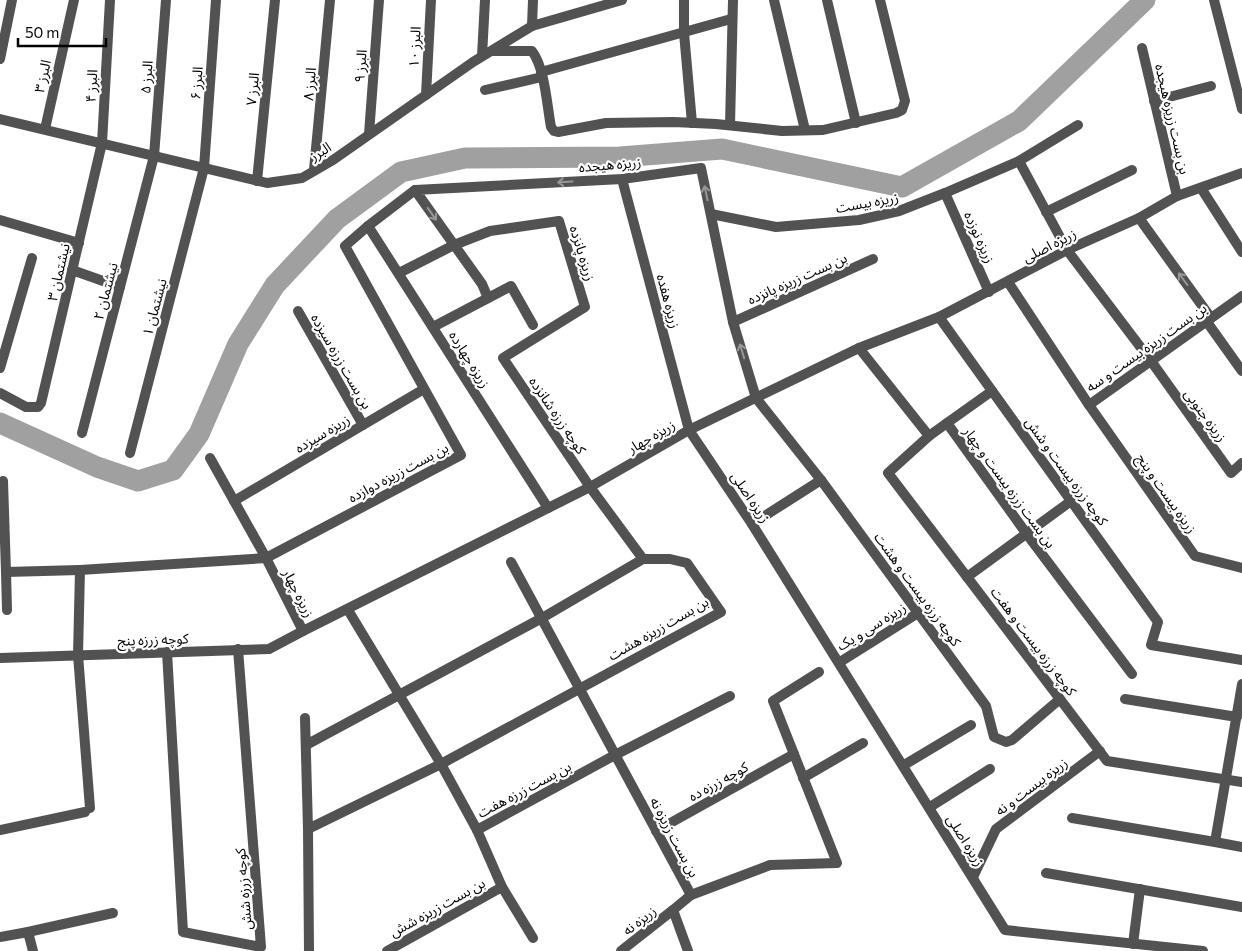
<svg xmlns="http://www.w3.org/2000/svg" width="1242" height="951" viewBox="0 0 1242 951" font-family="Commissioner,'Noto Sans Arabic',sans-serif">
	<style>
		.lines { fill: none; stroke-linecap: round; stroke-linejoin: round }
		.river { stroke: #a0a0a0; stroke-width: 21 }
		.street { stroke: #525252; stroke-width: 10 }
		.oneway { stroke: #979797 }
		.labels { text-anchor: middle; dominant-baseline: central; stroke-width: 4.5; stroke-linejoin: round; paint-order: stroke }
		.street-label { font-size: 14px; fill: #000; stroke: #fff }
	</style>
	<rect width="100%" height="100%" fill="#fff"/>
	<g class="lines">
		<polyline class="river" points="0,423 97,467 138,481 173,470 199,434 238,344 275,285 337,219 401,172 465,158 620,157 722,149 902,187 1019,121 1145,0"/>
		<g class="street">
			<polyline points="684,0 684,33 692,123"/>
			<polyline points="774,0 805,130"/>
			<polyline points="827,0 856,123"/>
			<polyline points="1214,0 1242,109"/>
			<polyline points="532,26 533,0"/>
			<polyline points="1142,48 1177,196"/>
			<path d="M492 51H532C545 68 547 106 551 127L554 131 558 132 606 123 674 122 716 124 782 131 823 130 896 113 902 110 905 101 880 0"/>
			<polyline points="482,56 485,0"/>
			<polyline points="0,59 12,0"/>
			<polyline points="541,72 731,19"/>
			<polyline points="485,90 542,77"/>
			<polyline points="426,95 431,0"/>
			<polyline points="1154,101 1211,86"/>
			<polyline points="0,119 267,183 302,178 333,160 473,62 532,26 622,0"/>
			<polyline points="730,125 733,0"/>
			<polyline points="1078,125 1019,161 1067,250 1151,361 1231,473 1242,463"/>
			<polyline points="45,129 74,0"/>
			<polyline points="369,134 379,0"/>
			<polyline points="314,170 330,0"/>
			<polyline points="257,181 275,0"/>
			<polyline points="1201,188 1242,252"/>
			<polyline points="945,193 989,292"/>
			<polyline points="1046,212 1132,170"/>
			<polyline points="711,214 776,227 859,220 899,211 945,193 1019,161"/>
			<polyline points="1139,218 1211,318"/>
			<polyline points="0,220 79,243"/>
			<polyline points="368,226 548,508"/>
			<polyline points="72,270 120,287"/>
			<polyline points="399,273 454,245 490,231 559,221 585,307 503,358 590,487 643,559"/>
			<polyline points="1008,282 1089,405 1242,296"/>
			<polyline points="488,298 482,284 415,190 622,179 701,168 733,322 756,398 821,480 986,706 994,737 1006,742 1012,740 1060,699"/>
			<polyline points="298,311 363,425"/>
			<polyline points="939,317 1158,622 1151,645 1242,660"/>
			<polyline points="733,322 873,259"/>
			<polyline points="1207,322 1242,371"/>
			<polyline points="433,327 511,286 533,325"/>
			<polyline points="859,348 929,436 947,423 1026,533 1132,674"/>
			<polyline points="0,368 32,258"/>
			<polyline points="0,393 26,407 38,407 41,403 102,143 110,0"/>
			<polyline points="1089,405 1195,556 1242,568"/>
			<polyline points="947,423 992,391"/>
			<polyline points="82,433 154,156 166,0"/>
			<polyline points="929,436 888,473 1107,761 1242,782"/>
			<polyline points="130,453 204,168 216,0"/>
			<polyline points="210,458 266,558 461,455 345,246 368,226 415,190"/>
			<polyline points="3,481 6,572 80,570"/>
			<polyline points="234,501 424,389"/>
			<polyline points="752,524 821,480"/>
			<polyline points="511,562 691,895 770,865 837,863 773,701 819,672"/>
			<polyline points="6,572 7,610"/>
			<polyline points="967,577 1071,501"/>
			<polyline points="348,610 441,764 477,830 615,755 730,696"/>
			<polyline points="167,652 183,932 261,947 238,649"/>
			<polyline points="0,658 269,649 303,631"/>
			<polyline points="840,662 918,613"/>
			<polyline points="1242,684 1215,842 1242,847"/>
			<polyline points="1125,699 1237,717"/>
			<polyline points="305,718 308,829 441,764 721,612 687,563 670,559 643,559 542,618 306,745"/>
			<polyline points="904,765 971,725"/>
			<polyline points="803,778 863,743"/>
			<polyline points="930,807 990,769"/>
			<polyline points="90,808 78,655 80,570 266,558 303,631 590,487 689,430 622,179"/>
			<polyline points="1072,818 1215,842"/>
			<polyline points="308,829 309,951"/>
			<polyline points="0,830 85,812"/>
			<polyline points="477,830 502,887"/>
			<polyline points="656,831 794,754"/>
			<polyline points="1046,873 1242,907"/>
			<polyline points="973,877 996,829 1100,751"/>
			<polyline points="28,932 113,913"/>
			<polyline points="0,937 28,932 33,951"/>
			<polyline points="1133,944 1140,889"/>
			<polyline points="387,951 502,887 533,938"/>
			<polyline points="621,951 673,910"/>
			<polyline points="688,951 673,910 691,895"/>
			<polyline points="1203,951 1005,930 752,524 689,430 859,348 939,317 1067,250 1139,218 1177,196 1242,173"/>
		</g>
	</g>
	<defs><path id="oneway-shaft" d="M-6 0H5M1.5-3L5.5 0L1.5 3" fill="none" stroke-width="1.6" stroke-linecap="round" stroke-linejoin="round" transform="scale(1.25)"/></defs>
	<g class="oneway">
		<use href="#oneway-shaft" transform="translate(565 182) rotate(177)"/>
		<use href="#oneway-shaft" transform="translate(706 193) rotate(-102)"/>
		<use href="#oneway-shaft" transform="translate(432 214) rotate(55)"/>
		<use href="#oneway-shaft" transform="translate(1183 279) rotate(-126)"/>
		<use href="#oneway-shaft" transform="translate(742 351) rotate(-107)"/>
	</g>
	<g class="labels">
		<g class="street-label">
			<text transform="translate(414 47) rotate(-87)">البرز ۱۰</text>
			<text transform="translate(360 66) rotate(-86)">البرز ۹</text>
			<text transform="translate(42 76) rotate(-77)">البرز ۳</text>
			<text transform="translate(146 77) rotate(-86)">البرز ۵</text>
			<text transform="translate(196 83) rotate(-86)">البرز ۶</text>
			<text transform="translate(309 84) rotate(-85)">البرز ۸</text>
			<text transform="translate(91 86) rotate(-87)">البرز ۴</text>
			<text transform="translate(252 89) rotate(-84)">البرز ۷</text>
			<text transform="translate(1173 119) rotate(77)">بن بست زریزه هیجده</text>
			<text transform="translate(320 151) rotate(-32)">البرز</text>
			<text transform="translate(610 164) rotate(-5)">زریزه هیجده</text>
			<text transform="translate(867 202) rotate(-10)">زریزه بیست</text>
			<text transform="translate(980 237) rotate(66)">زریزه نوزده</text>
			<text transform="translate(1049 245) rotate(-27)">زریزه اصلی</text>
			<text transform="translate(583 253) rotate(73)">زریزه پانزده</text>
			<text transform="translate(58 272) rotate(-77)">نيشتمان ۳</text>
			<text transform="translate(797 278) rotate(-24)">بن بست زریزه پانزده</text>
			<text transform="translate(105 291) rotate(-75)">نيشتمان ۲</text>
			<text transform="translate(669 301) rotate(75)">زریزه هفده</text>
			<text transform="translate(154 307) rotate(-75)">نيشتمان ۱</text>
			<text transform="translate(1146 347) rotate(-35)">بن بست زریزه بیست و سه</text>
			<text transform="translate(470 359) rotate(58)">زریزه چهارده</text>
			<text transform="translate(342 361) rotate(60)">بن بست زرزه سیزده</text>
			<text transform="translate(558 415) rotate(56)">کوچه زرزه شانزده</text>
			<text transform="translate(1206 415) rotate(54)">زریزه جنوبی</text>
			<text transform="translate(322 433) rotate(-31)">زریزه سیزده</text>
			<text transform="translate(651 436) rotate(-30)">زریزه چهار</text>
			<text transform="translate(1067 471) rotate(54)">کوچه زرزه بیست و شش</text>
			<text transform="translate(398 472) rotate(-28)">بن بست زریزه دوازده</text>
			<text transform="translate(1010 487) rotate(54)">بن بست زرزه بیست و چهار</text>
			<text transform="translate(1167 493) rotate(55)">زریزه بیست و پنج</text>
			<text transform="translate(751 497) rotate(56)">زریزه اصلی</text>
			<text transform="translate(918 589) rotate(54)">کوچه زرزه بیست و هشت</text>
			<text transform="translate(299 593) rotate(63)">زریزه چهار</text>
			<text transform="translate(871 626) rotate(-32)">زریزه سی و یک</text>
			<text transform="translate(658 628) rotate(-30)">بن بست زریزه هشت</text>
			<text transform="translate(153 639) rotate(-2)">کوچه زرزه پنج</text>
			<text transform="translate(1034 641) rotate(53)">کوچه زرزه بیست و هفت</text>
			<text transform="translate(718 781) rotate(-29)">کوچه زرزه ده</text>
			<text transform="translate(1031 786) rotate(-37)">زریزه بیست و نه</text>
			<text transform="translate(524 789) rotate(-28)">بن بست زرزه هفت</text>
			<text transform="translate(675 837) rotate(62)">بن بست زریزه نه</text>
			<text transform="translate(966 840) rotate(58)">زریزه اصلی</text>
			<text transform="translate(243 889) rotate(-95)">کوچه زرزه شش</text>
			<text transform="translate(437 907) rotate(-29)">بن بست زریزه شش</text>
			<text transform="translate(639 920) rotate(-38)">زریزه نه</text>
		</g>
	</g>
	<path d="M18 38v8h88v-8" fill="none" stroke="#000000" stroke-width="2.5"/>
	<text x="25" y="38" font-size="15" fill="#000000" stroke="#ffffff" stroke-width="4" paint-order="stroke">50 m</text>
</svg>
